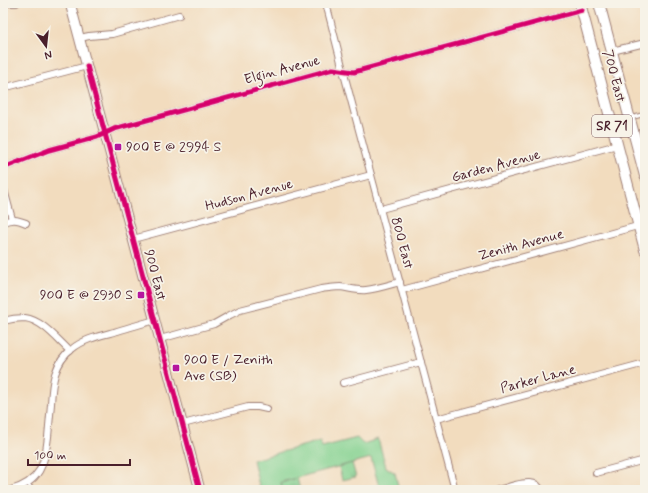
<svg xmlns="http://www.w3.org/2000/svg" width="648" height="493" viewBox="0 0 648 493" font-family="Mynerve,sans-serif">
	<style>
		.green { fill: #85d291; stroke: #68785e }
		.park { fill: url(#park-tufts); stroke: #68785e }
		.lines { fill: none; stroke-linecap: round; stroke-linejoin: round }
		.lane-casing { stroke: #9e7e74; stroke-width: 5 }
		.street-casing { stroke: #9e7e74; stroke-width: 8 }
		.secondary-casing { stroke: #9e7e74; stroke-width: 11 }
		.primary-casing { stroke: #9e7e74; stroke-width: 12 }
		.lane { stroke: #fff; stroke-width: 3 }
		.street { stroke: #fff; stroke-width: 6 }
		.secondary { stroke: #fff; stroke-width: 9 }
		.primary { stroke: #fff; stroke-width: 10 }
		.cycleway-casing { stroke: #f7f3e8; stroke-width: 8 }
		.cycleway { stroke: #d6006c; stroke-width: 5 }
		.poi-dot { fill: #b5179e; stroke: #f7f3e8; stroke-width: 1.5 }
		.labels { text-anchor: middle; dominant-baseline: central; stroke-width: 3.5; stroke-linejoin: round; paint-order: stroke }
		.shield { fill: #f7f3e8; stroke: #7e5f64; stroke-width: 1 }
		.shield-label { font-size: 13px; font-weight: bold; fill: #4a1f2b }
		.street-label { font-size: 14px; fill: #4a1f2b; stroke: #f7f3e8 }
		.poi-label { font-size: 14px; fill: #4a1f2b; stroke: #f7f3e8; text-anchor: start }
	</style>
	<defs>
		<pattern id="park-tufts" width="24" height="20" patternUnits="userSpaceOnUse"><rect width="24" height="20" fill="#85d291"/><path d="M3 7l-1-3M5 7V3M7 7l1-3M15 17l-1-3M17 17v-4M19 17l1-3" fill="none" stroke="#74b47d"/></pattern>
	</defs>
	<rect width="100%" height="100%" fill="#f7f3e8"/>
	<filter id="ink" filterUnits="userSpaceOnUse"><feTurbulence type="fractalNoise" baseFrequency=".025" numOctaves="2"/><feDisplacementMap in="SourceGraphic" scale="8" xChannelSelector="R" yChannelSelector="G"/><feConvolveMatrix kernelMatrix="1 2 1 2 8 2 1 2 1" color-interpolation-filters="sRGB"/></filter>
	<filter id="wash" filterUnits="userSpaceOnUse"><feTurbulence type="fractalNoise" baseFrequency=".012" numOctaves="4" result="noise"/><feDisplacementMap in="SourceGraphic" scale="16" xChannelSelector="R" yChannelSelector="G"/><feGaussianBlur stdDeviation="0.9" result="paint"/><feColorMatrix in="noise" values="0 0 0 0 0 0 0 0 0 0 0 0 0 0 0 0 0 1.4 0 .05"/><feComposite in="paint" operator="in"/></filter>
	<g filter="url(#wash)">
		<rect width="100%" height="100%" fill="#f2dcbe"/>
		<polygon class="green" points="357,438 363,444 378,439 386,467 395,473 399,490 380,490 371,458 281,482 283,490 260,490 253,460 320,441 322,447"/>
		<g class="park">
			<polygon points="352,463 356,477 342,480 339,467"/>
			<polygon points="297,478 300,490 283,490 281,483"/>
		</g>
	</g>
	<g filter="url(#ink)">
		<g class="lines">
			<g class="lane-casing">
				<g id="lane">
					<polyline points="631,118 645,114"/>
					<polyline points="27,483 33,490"/>
				</g>
			</g>
			<g class="street-casing">
				<g id="street">
					<polyline points="3,3 16,3"/>
					<polyline points="326,3 343,70 455,490"/>
					<polyline points="80,38 89,36 112,34 179,15"/>
					<polyline points="612,51 645,43"/>
					<polyline points="3,88 87,66"/>
					<polyline points="3,168 49,150 97,137 114,129 333,69 354,72 582,10"/>
					<polyline points="3,186 12,219"/>
					<polyline points="381,209 617,145"/>
					<path d="M3 222C13 219 16 219 26 223"/>
					<polyline points="133,239 371,175"/>
					<polyline points="402,290 645,224"/>
					<path d="M3 321C10 319 17 318 25 318 42 320 57 339 70 351"/>
					<path d="M160 339 214 324 230 315 240 310 321 289C328 288 334 287 340 287 349 288 357 291 366 290 377 289 389 285 400 282"/>
					<polyline points="343,383 421,362"/>
					<polyline points="436,419 645,363"/>
					<polyline points="183,424 248,407 258,407 267,409"/>
					<polyline points="596,473 645,460"/>
					<path d="M11 490C40 482 45 464 48 437 49 426 50 415 51 404 52 383 54 363 72 349 84 339 99 336 114 332 127 328 141 324 155 320"/>
					<path d="M498 490C507 488 528 479 537 485 538 486 540 488 541 490"/>
				</g>
			</g>
			<g class="secondary-casing">
				<polyline id="secondary" points="70,3 200,490"/>
			</g>
			<g class="primary-casing">
				<g id="primary">
					<polyline points="580,3 645,250"/>
					<polyline points="599,3 645,176"/>
				</g>
			</g>
			<use href="#lane" class="lane"/>
			<use href="#street" class="street"/>
			<use href="#secondary" class="secondary"/>
			<use href="#primary" class="primary"/>
			<g class="cycleway-casing">
				<g id="cycleway">
					<polyline points="87,66 200,490"/>
					<polyline points="3,168 49,150 97,137 114,129 333,69 354,72 582,10"/>
				</g>
			</g>
			<use href="#cycleway" class="cycleway"/>
		</g>
	</g>
	<g class="poi-dot">
		<rect x="114" y="143" width="8" height="8" rx="2"/>
		<rect x="137" y="291" width="8" height="8" rx="2"/>
		<rect x="172" y="364" width="8" height="8" rx="2"/>
	</g>
	<g class="labels">
		<rect class="shield" x="592" y="115" width="40" height="22" rx="3"/>
		<g class="shield-label">
			<text x="612" y="126">SR 71</text>
		</g>
		<g class="street-label">
			<text transform="translate(282 70) rotate(-15)">Elgin Avenue</text>
			<text transform="translate(614 76) rotate(75)">700 East</text>
			<text transform="translate(496 166) rotate(-15)">Garden Avenue</text>
			<text transform="translate(249 195) rotate(-15)">Hudson Avenue</text>
			<text transform="translate(402 243) rotate(75)">800 East</text>
			<text transform="translate(521 245) rotate(-15)">Zenith Avenue</text>
			<text transform="translate(155 275) rotate(75)">900 East</text>
			<text transform="translate(538 379) rotate(-15)">Parker Lane</text>
		</g>
		<g class="poi-label">
			<text x="126" y="147">900 E @ 2994 S</text>
			<text x="133" y="295" text-anchor="end">900 E @ 2930 S</text>
			<text x="184" y="360">900 E / Zenith<tspan x="184" dy="16">Ave (SB)</tspan></text>
		</g>
	</g>
	<rect width="648" height="493" fill="none" stroke="#f7f3e8" stroke-width="16"/>
	<g transform="translate(46 46) rotate(165)" stroke="#f7f3e8" stroke-width="3" paint-order="stroke">
	<path d="M0-3L7 15L0 10L-7 15Z" fill="#4a1f2b"/>
	<text y="-6" font-size="11" font-weight="bold" text-anchor="middle" fill="#4a1f2b">N</text>
	</g>
	<path d="M28 459v6h102v-6" fill="none" stroke="#4a1f2b" stroke-width="2"/>
	<text x="34" y="459" font-size="12" fill="#4a1f2b" stroke="#f7f3e8" stroke-width="3" paint-order="stroke">100 m</text>
</svg>
